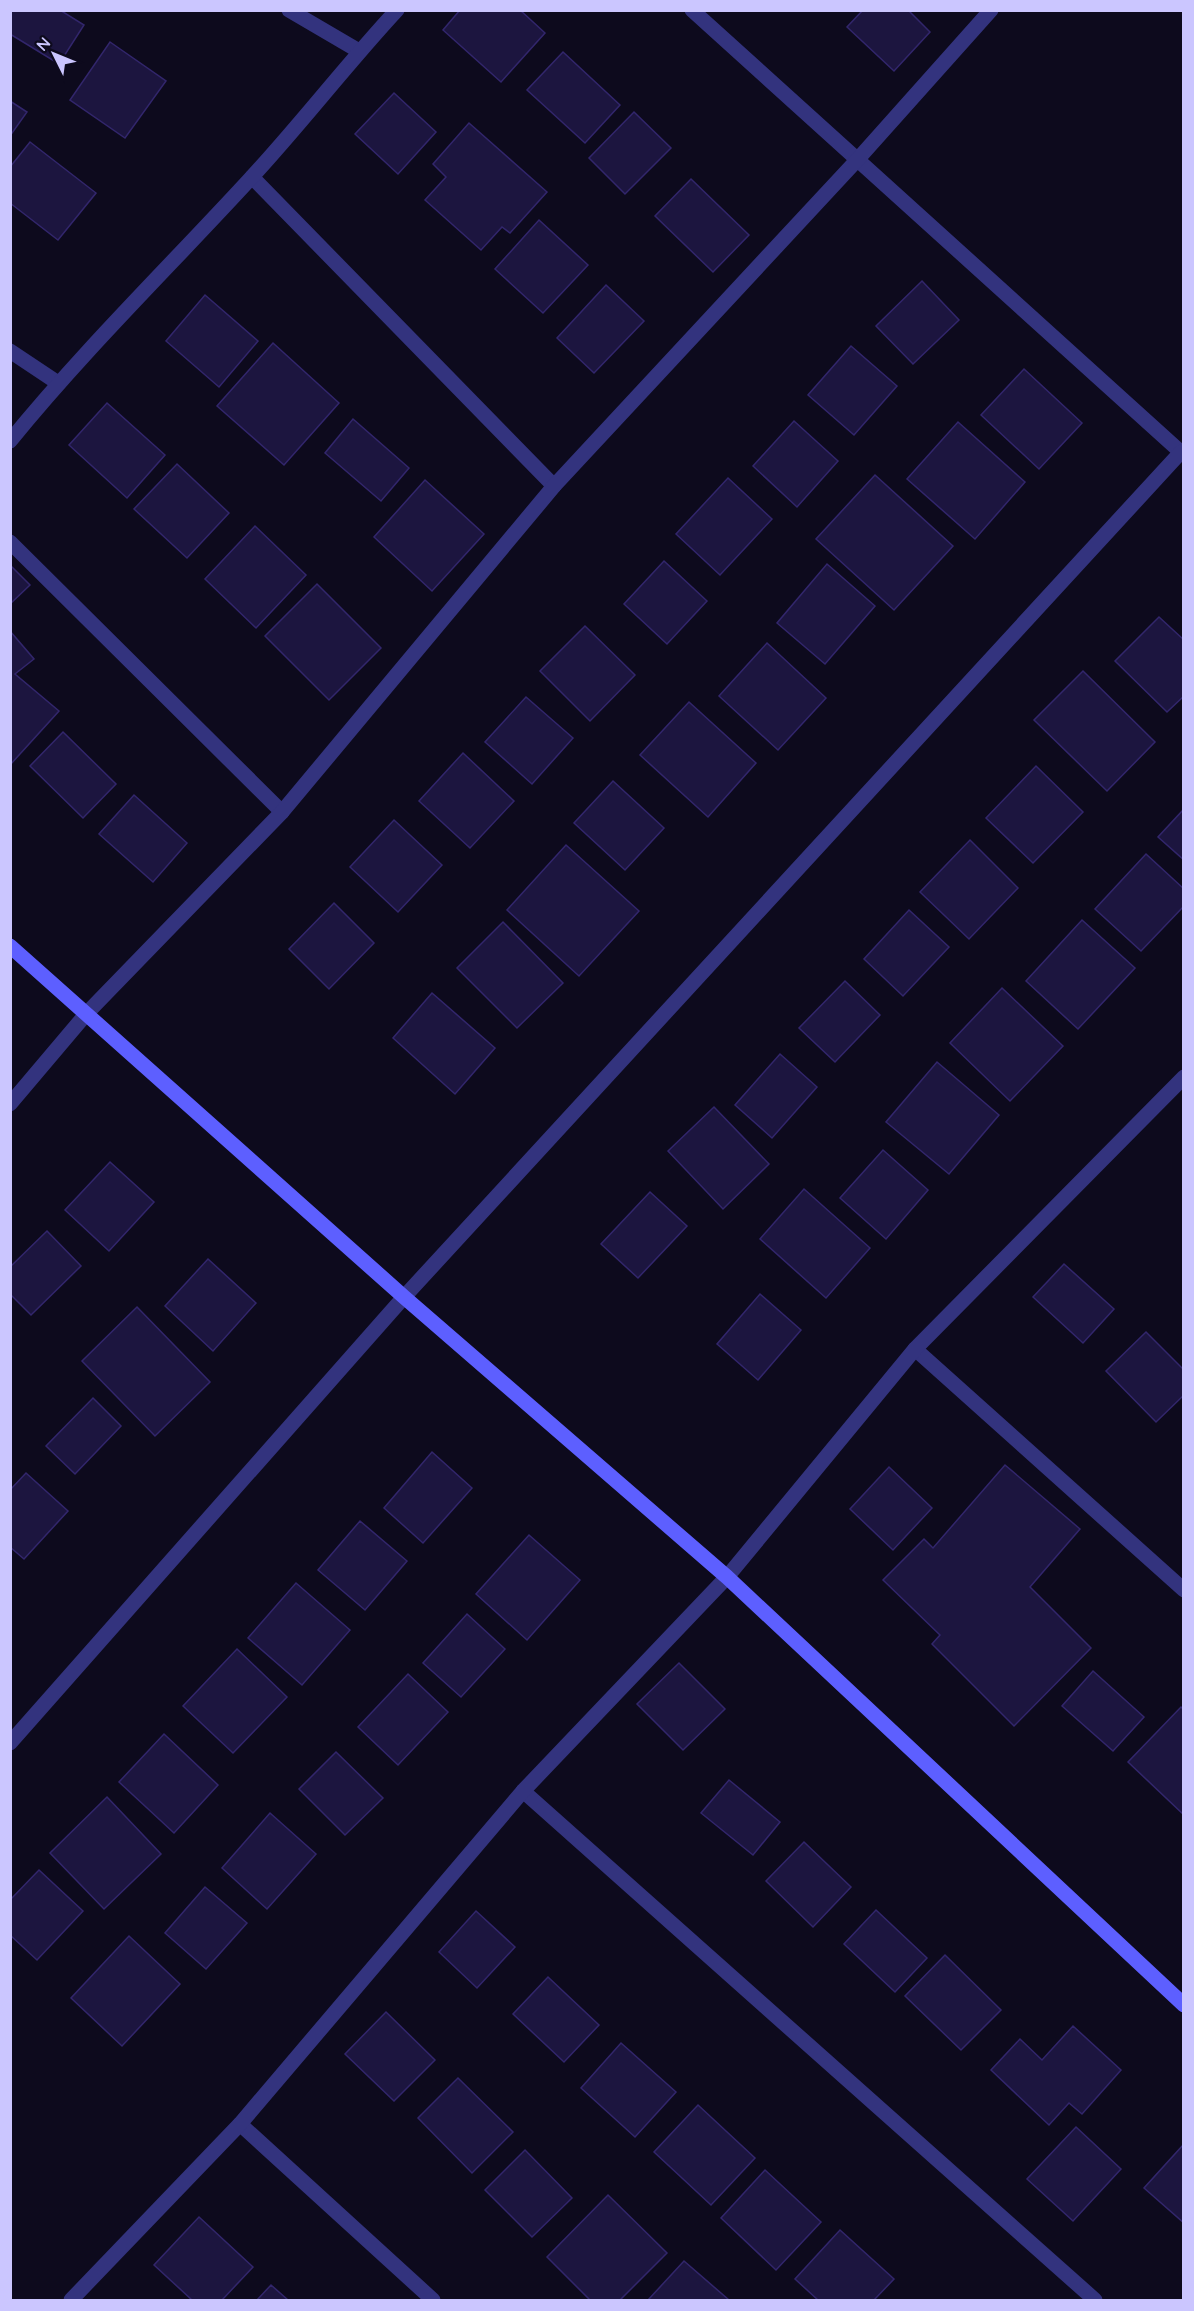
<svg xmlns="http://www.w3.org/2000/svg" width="1194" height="2311" viewBox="0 0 1194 2311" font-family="Quicksand,sans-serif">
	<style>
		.building { fill: #1c153f; stroke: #32266c; stroke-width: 1.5 }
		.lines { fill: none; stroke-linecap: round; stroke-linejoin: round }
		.street { stroke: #33337e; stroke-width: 15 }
		.secondary { stroke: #5d5fff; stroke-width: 15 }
	</style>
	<rect width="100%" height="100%" fill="#0d0a1d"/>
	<g class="building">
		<polygon points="10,10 60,10 84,25 59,64 10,34"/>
		<polygon points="460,10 520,10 545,33 501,82 443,30"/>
		<polygon points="863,10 908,10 930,32 894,71 847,27"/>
		<polygon points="110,42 166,81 125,138 70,100"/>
		<polygon points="563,52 620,105 585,143 527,90"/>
		<polygon points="394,93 436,132 398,174 355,134"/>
		<polygon points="10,101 27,112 10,136"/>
		<polygon points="634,112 671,148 625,194 589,158"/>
		<polygon points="469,123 547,192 510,233 502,227 481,250 425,200 446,177 433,164"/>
		<polygon points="30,142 96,193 58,240 10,203 10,167"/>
		<polygon points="691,179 749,235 713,272 655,216"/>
		<polygon points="539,220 588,265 543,313 495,269"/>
		<polygon points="922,281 959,320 913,364 876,326"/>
		<polygon points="606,285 644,321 594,373 557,338"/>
		<polygon points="205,295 258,341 219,387 166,341"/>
		<polygon points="273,343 339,403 284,465 217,406"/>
		<polygon points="851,346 897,386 854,435 808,395"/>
		<polygon points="1024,369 1082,423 1039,469 981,415"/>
		<polygon points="107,403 165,455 127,498 69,445"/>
		<polygon points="353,419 409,468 381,501 325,453"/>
		<polygon points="794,421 838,461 797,507 753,466"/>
		<polygon points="958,422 1025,482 975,539 907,479"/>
		<polygon points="177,464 229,513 187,558 134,509"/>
		<polygon points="875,475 953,546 894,610 816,539"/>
		<polygon points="728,478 772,519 720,575 676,534"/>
		<polygon points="425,480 484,534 432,591 374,537"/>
		<polygon points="255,526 306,575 256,628 205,579"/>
		<polygon points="664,561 707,601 667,644 624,604"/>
		<polygon points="827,564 875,606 825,664 777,623"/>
		<polygon points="10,565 30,585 10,604"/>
		<polygon points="317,584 381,648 329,700 265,636"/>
		<polygon points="1159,617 1184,640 1184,696 1167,712 1115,661"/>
		<polygon points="585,626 635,675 590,721 540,671"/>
		<polygon points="10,631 34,659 15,674 59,711 10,765"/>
		<polygon points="767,643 826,698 778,750 719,696"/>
		<polygon points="1083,671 1155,742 1107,791 1034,720"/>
		<polygon points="526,697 573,738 532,784 485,742"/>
		<polygon points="689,702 756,763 708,817 640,755"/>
		<polygon points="63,732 116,784 83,818 30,766"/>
		<polygon points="463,753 514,801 470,848 419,801"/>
		<polygon points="1036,766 1083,812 1033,863 986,818"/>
		<polygon points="613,781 664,828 625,870 574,823"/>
		<polygon points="134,795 187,843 153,882 99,834"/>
		<polygon points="1184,809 1184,860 1158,837"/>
		<polygon points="394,820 442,865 398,912 350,867"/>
		<polygon points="970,840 1018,888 969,939 920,892"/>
		<polygon points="566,845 639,911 579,976 507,910"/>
		<polygon points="1146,854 1184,889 1184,906 1141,951 1095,909"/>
		<polygon points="334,903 374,943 329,989 289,949"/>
		<polygon points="909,910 949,947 903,996 864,959"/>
		<polygon points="1082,920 1135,968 1078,1029 1026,981"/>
		<polygon points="503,922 563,983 517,1028 457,968"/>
		<polygon points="845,981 880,1015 835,1062 799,1028"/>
		<polygon points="1002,988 1063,1046 1010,1101 950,1043"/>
		<polygon points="432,993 495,1048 455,1094 393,1038"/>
		<polygon points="780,1054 817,1087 772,1138 735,1105"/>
		<polygon points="937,1062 999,1115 949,1174 886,1122"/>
		<polygon points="714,1107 769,1164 723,1209 668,1151"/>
		<polygon points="883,1150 928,1190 886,1239 840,1198"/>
		<polygon points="110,1162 154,1202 109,1251 65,1210"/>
		<polygon points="804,1189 870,1248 826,1298 760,1239"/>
		<polygon points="650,1192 687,1226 638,1278 601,1244"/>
		<polygon points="47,1231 81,1266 31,1315 10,1294 10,1267"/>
		<polygon points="208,1259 256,1303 213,1351 165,1306"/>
		<polygon points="1064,1264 1114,1309 1083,1343 1033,1297"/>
		<polygon points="760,1294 801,1330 758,1380 717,1344"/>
		<polygon points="137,1307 210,1382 155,1436 82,1361"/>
		<polygon points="1146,1332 1184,1370 1184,1395 1156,1422 1106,1371"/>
		<polygon points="93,1398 121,1426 75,1474 46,1446"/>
		<polygon points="432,1452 472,1488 423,1543 384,1508"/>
		<polygon points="1005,1465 1080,1529 1030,1587 1091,1648 1014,1726 932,1644 940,1635 883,1580 924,1539 933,1548"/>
		<polygon points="889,1467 932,1508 893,1550 850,1509"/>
		<polygon points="26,1473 68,1511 24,1559 10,1547 10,1490"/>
		<polygon points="360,1521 407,1561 365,1610 318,1570"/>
		<polygon points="529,1535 580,1580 527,1640 476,1594"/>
		<polygon points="296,1583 350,1630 302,1685 248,1638"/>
		<polygon points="467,1614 505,1649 461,1697 423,1663"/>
		<polygon points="237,1649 287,1697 233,1753 183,1706"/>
		<polygon points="679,1663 725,1709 683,1750 637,1704"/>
		<polygon points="1093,1671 1144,1717 1113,1751 1062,1706"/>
		<polygon points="408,1674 448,1712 398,1765 358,1727"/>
		<polygon points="1181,1707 1184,1710 1184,1815 1128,1762"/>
		<polygon points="164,1734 218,1785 174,1833 119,1782"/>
		<polygon points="336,1752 383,1798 345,1835 299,1789"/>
		<polygon points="729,1780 780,1822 753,1855 701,1813"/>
		<polygon points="107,1797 161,1854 104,1909 50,1853"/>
		<polygon points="270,1813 316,1854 267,1909 222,1868"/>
		<polygon points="804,1842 851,1887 813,1927 766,1881"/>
		<polygon points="39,1870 83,1911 37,1960 10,1935 10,1900"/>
		<polygon points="205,1887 247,1923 206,1969 165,1933"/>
		<polygon points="876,1910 927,1958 895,1992 844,1944"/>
		<polygon points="476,1911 515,1947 477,1988 439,1952"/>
		<polygon points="129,1936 180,1984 122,2046 71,1998"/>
		<polygon points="945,1955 1001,2010 961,2050 905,1996"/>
		<polygon points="548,1977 599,2025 564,2062 513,2014"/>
		<polygon points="386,2012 435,2060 394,2101 345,2054"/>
		<polygon points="1073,2026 1121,2070 1082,2114 1069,2103 1049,2125 991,2070 1020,2039 1042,2060"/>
		<polygon points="621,2043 676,2092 635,2137 581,2088"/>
		<polygon points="458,2078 513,2132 472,2173 418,2118"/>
		<polygon points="698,2105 755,2158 711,2205 654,2152"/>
		<polygon points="1076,2127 1121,2169 1073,2221 1027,2179"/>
		<polygon points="1184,2144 1184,2223 1144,2188"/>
		<polygon points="525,2150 572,2198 532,2237 485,2190"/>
		<polygon points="765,2170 821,2222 776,2270 721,2218"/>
		<polygon points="608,2195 667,2253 621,2299 623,2300 590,2300 547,2257"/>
		<polygon points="199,2217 253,2267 222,2300 192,2300 154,2265"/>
		<polygon points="840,2230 894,2279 874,2300 818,2300 795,2279"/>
		<polygon points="684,2261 729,2300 648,2300"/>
		<polygon points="271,2285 288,2300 257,2300"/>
	</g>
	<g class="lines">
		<g class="street">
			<polyline points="289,10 359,51"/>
			<polyline points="692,10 1184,455"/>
			<polyline points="252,177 554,486"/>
			<polyline points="10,351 58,383"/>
			<path d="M10 441C85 349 170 266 250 179 301 124 346 65 397 10"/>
			<polyline points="10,542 282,812"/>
			<polyline points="10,1104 87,1013 282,812 554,486 858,159 991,10"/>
			<polyline points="915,1349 1184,1590"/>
			<polyline points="10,1743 404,1297 1181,452"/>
			<polyline points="523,1791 1095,2300"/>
			<polyline points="240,2124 433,2300"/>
			<polyline points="71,2300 240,2124 523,1791 727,1577 915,1349 1184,1077"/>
		</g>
		<polyline class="secondary" points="10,946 404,1297 727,1577 1184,2005"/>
	</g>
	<rect width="1194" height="2311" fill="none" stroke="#cbc6ff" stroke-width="24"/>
	<g transform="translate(54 54) rotate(313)" stroke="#0d0a1d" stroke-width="4.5" paint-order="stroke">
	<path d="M0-4.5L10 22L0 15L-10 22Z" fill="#cbc6ff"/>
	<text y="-9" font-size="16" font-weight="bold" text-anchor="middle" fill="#cbc6ff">N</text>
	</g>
</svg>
